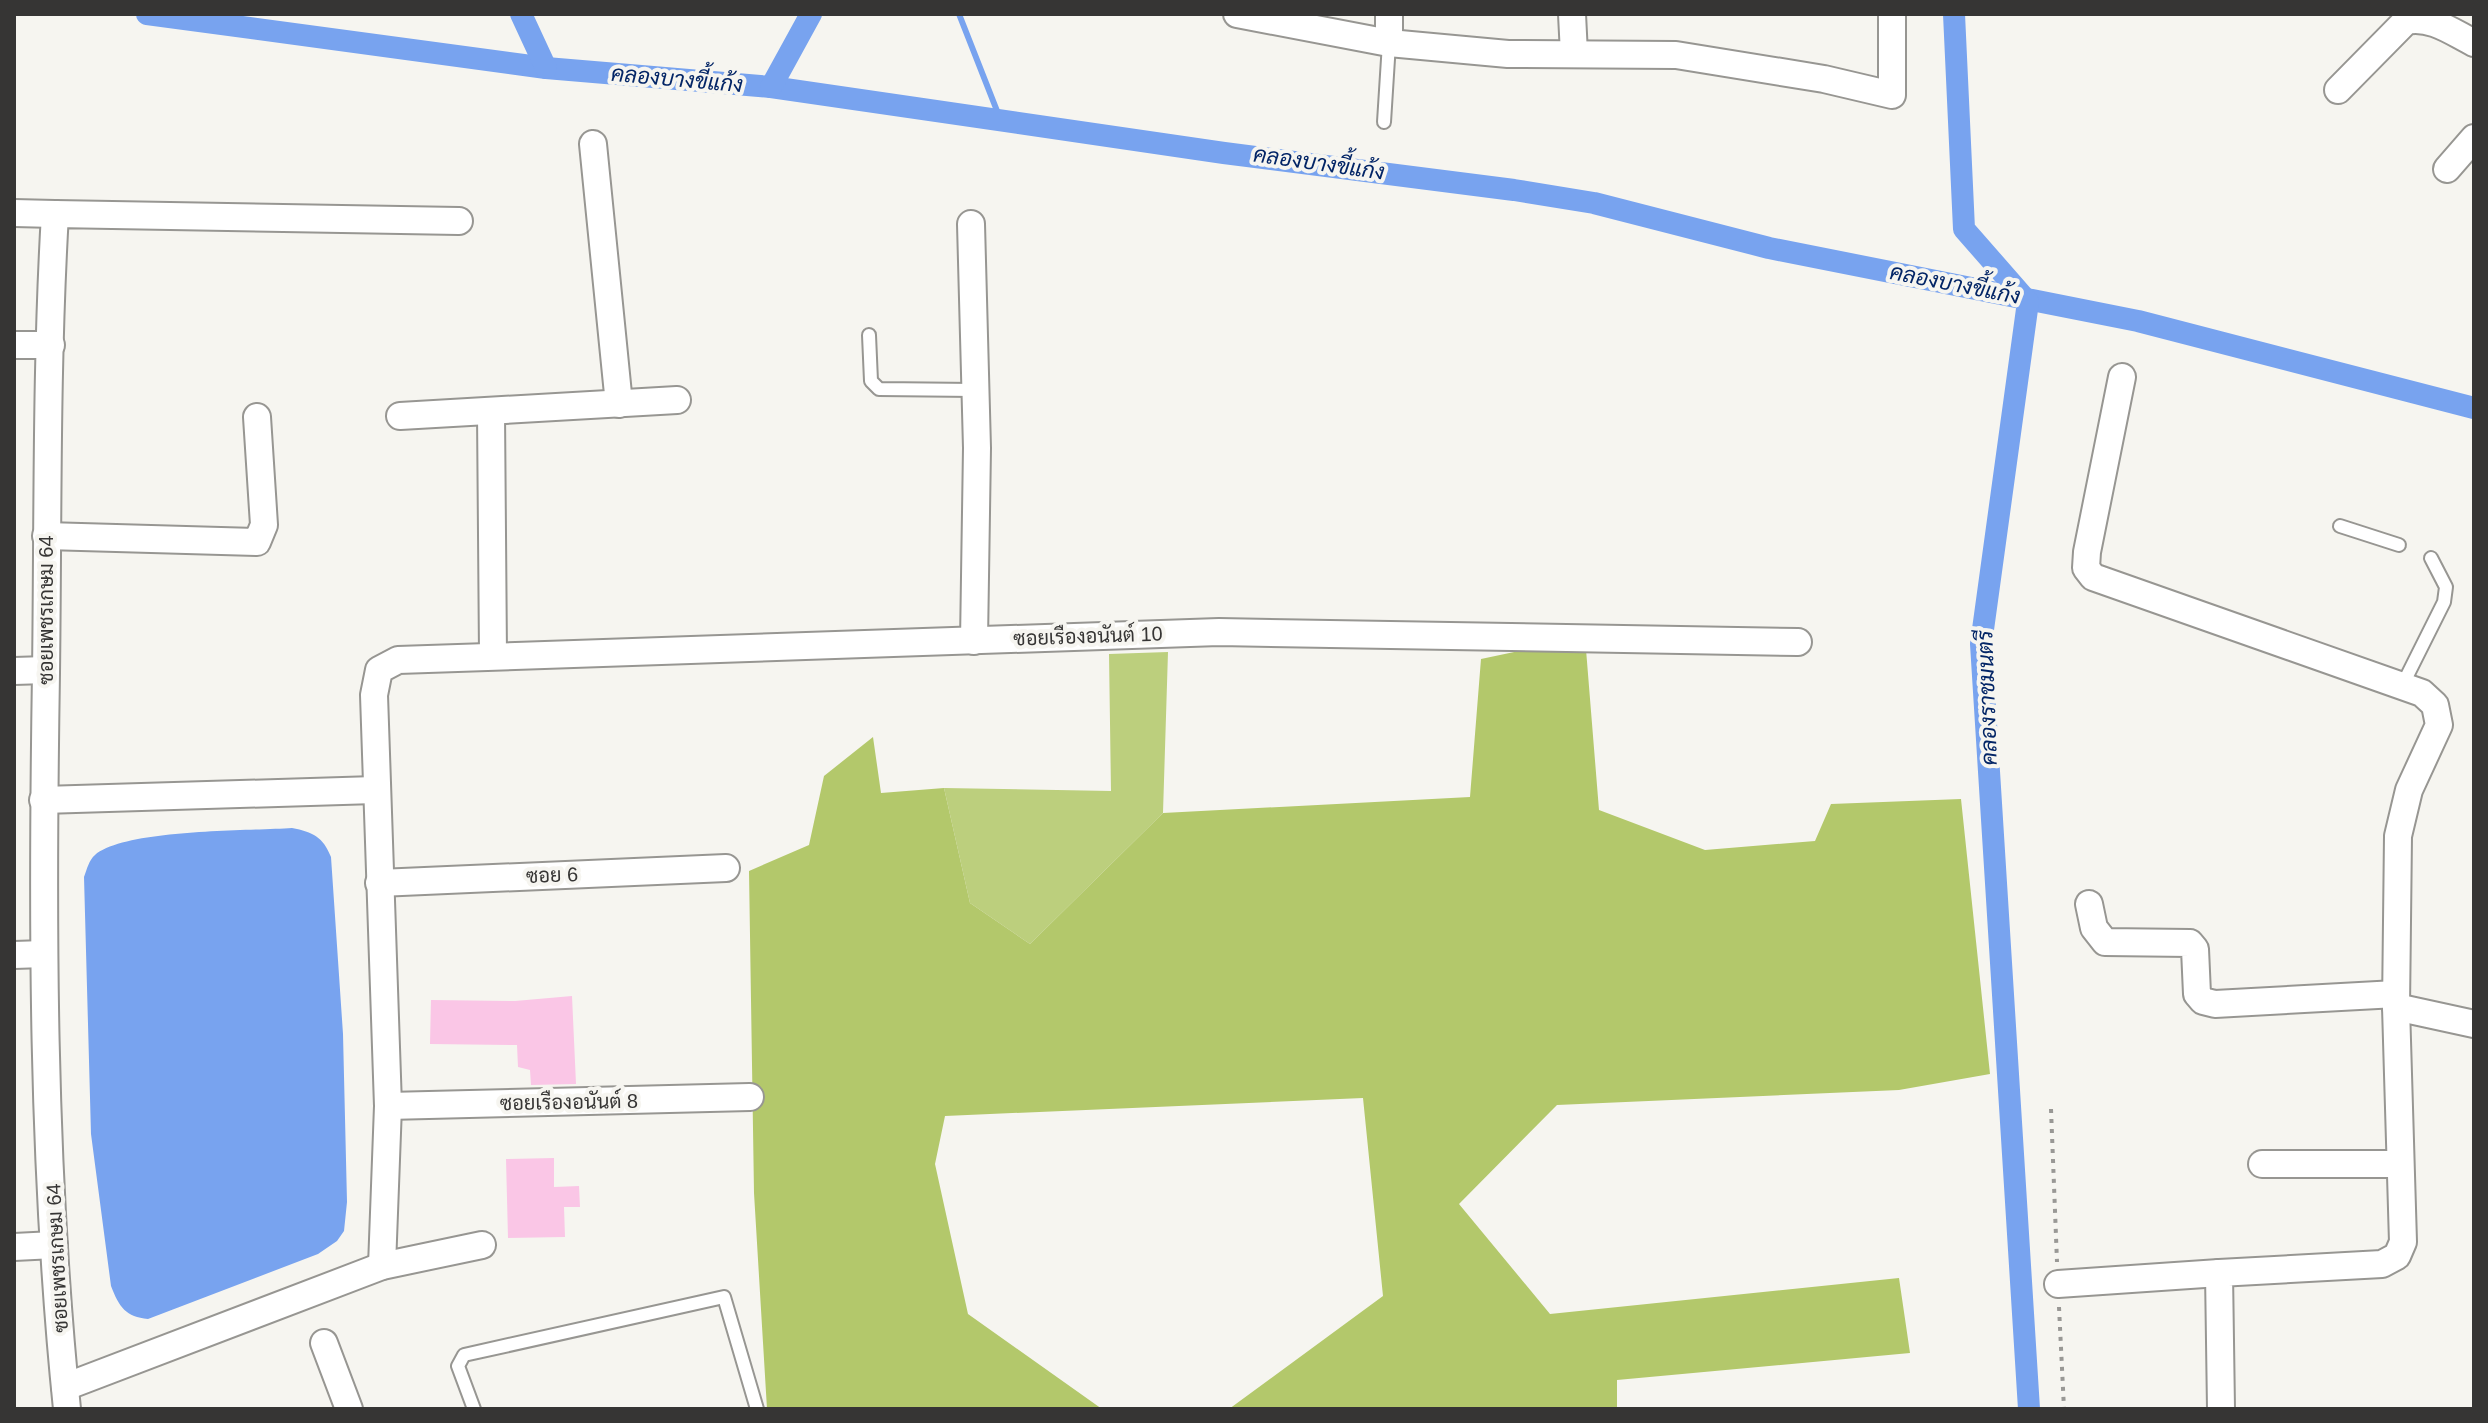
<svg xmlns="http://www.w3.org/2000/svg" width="2488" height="1423" viewBox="0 0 2488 1423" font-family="Helvetica,Sarabun,sans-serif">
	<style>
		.green { fill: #bccf7d }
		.forest { fill: #b3c86b }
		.water { fill: #78a3ef }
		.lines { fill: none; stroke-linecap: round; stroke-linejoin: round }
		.stream { stroke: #78a3ef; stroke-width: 6 }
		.canal { stroke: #78a3ef; stroke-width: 22 }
		.building { fill: #fac6e6 }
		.lane-casing { stroke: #979692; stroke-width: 16 }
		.street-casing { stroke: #979692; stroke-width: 30 }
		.path { stroke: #999895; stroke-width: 4; stroke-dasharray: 4 6; stroke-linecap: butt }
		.lane { stroke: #fff; stroke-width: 12 }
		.street { stroke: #fff; stroke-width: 26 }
		.labels { text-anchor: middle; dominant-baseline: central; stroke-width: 8; stroke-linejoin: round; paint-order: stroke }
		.street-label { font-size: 20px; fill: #363534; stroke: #f6f5f0 }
		.water-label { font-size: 22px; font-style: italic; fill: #032566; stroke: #f6f5f0 }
	</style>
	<rect width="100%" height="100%" fill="#f6f5f0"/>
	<polygon class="green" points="1168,652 1163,813 1030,944 970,903 944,788 1111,791 1109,654"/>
	<polygon class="forest" points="1585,637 1599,810 1705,850 1815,841 1831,804 1961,799 1990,1074 1899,1090 1557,1105 1459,1204 1550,1314 1899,1278 1910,1353 1617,1380 1617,1409 1229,1409 1383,1296 1363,1098 945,1116 935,1164 968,1314 1102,1409 767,1409 754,1193 749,871 809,845 824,776 873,737 881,793 944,788 970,903 1030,944 1163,813 1470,797 1481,659"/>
	<path class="water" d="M292 828C313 832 323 837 331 857L343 1034 347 1202 344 1231 337 1241 318 1254 148 1319C126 1317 119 1307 111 1286L91 1134 84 877C87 869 89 860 95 855 125 829 249 831 292 828Z"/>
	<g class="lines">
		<polyline class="stream" points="959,14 1001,121"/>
		<g class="canal">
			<polyline points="147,14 546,68 771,87 1224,153 1514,190 1594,203 1769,248 2138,321 2474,408"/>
			<polyline points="521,14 546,68"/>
			<polyline points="1954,14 1964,229 2028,302 1981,644 2029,1409"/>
			<polyline points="771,87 811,14"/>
		</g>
	</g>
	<g class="building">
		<polygon points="572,996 576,1084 531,1085 530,1070 518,1067 517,1045 430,1044 431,1000 515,1001"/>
		<polygon points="554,1158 554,1187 579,1186 580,1207 564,1207 565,1237 508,1238 506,1159"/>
	</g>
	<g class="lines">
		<g class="lane-casing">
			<g id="lane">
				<polyline points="1384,122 1389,43"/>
				<polyline points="869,335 871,381 879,389 975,390"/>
				<polyline points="2340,526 2399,545"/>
				<polyline points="2402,686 2444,602 2446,587 2431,558"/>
				<polyline points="474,1409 458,1366 464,1355 724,1297 757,1409"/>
			</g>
		</g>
		<g class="street-casing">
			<g id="street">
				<polyline points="1237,14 1389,43 1508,54 1676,55 1824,79 1892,95 1892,14"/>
				<polyline points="1572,14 1574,54"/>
				<polyline points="1389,43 1389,14"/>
				<path d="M2338 90 2406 21C2432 16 2452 32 2474 43"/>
				<polyline points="593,144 619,404"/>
				<polyline points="2447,169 2474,138"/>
				<polyline points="14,213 55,214"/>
				<polyline points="971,224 977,448 974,641"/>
				<polyline points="14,345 51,345"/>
				<polyline points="2122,377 2087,552 2086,568 2093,577 2422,693 2435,705 2439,725 2409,790 2398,836 2396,1007 2403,1242 2397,1256 2382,1264 2219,1273 2221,1409"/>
				<polyline points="491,413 493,655"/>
				<polyline points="400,416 677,400"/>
				<polyline points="46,536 257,542 264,525 257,417"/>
				<polyline points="14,671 46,670"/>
				<polyline points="43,800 375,790"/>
				<polyline points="379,883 726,868"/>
				<polyline points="2089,904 2094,928 2105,942 2190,943 2195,949 2197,994 2203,1001 2215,1004 2396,994"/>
				<polyline points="14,955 44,954"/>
				<polyline points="2396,1007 2474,1024"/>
				<polyline points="388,1106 750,1097"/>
				<polyline points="2262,1164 2400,1164"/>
				<polyline points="14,1247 54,1245"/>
				<polyline points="382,1266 388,1106 374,695 379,670 398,660 1219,632 1798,642"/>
				<polyline points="2058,1284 2219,1273"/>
				<polyline points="324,1343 349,1409"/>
				<polyline points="65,1387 382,1266 482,1245"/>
				<path d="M67 1409C42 1165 42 918 46 673 48 520 46 367 55 214L459 221"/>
			</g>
		</g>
		<g class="path">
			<polyline points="2051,1109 2057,1262"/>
			<polyline points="2059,1307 2064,1409"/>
		</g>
		<use href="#lane" class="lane"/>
		<use href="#street" class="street"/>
	</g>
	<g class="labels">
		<g class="street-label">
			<text transform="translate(46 610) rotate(-90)">ซอยเพชรเกษม 64</text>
			<text transform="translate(1088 636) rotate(-2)">ซอยเรืองอนันต์ 10</text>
			<text transform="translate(552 875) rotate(-2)">ซอย 6</text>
			<text transform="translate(569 1102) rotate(-1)">ซอยเรืองอนันต์ 8</text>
			<text transform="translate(57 1258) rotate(-93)">ซอยเพชรเกษม 64</text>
		</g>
		<g class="water-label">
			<text transform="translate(677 79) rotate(5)">คลองบางขี้แก้ง</text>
			<text transform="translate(1319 163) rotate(8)">คลองบางขี้แก้ง</text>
			<text transform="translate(1955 284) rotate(11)">คลองบางขี้แก้ง</text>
			<text transform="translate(1987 698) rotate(-92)">คลองราชมนตรี</text>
		</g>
	</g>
	<rect width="2488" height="1423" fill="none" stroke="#363534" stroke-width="32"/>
</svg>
